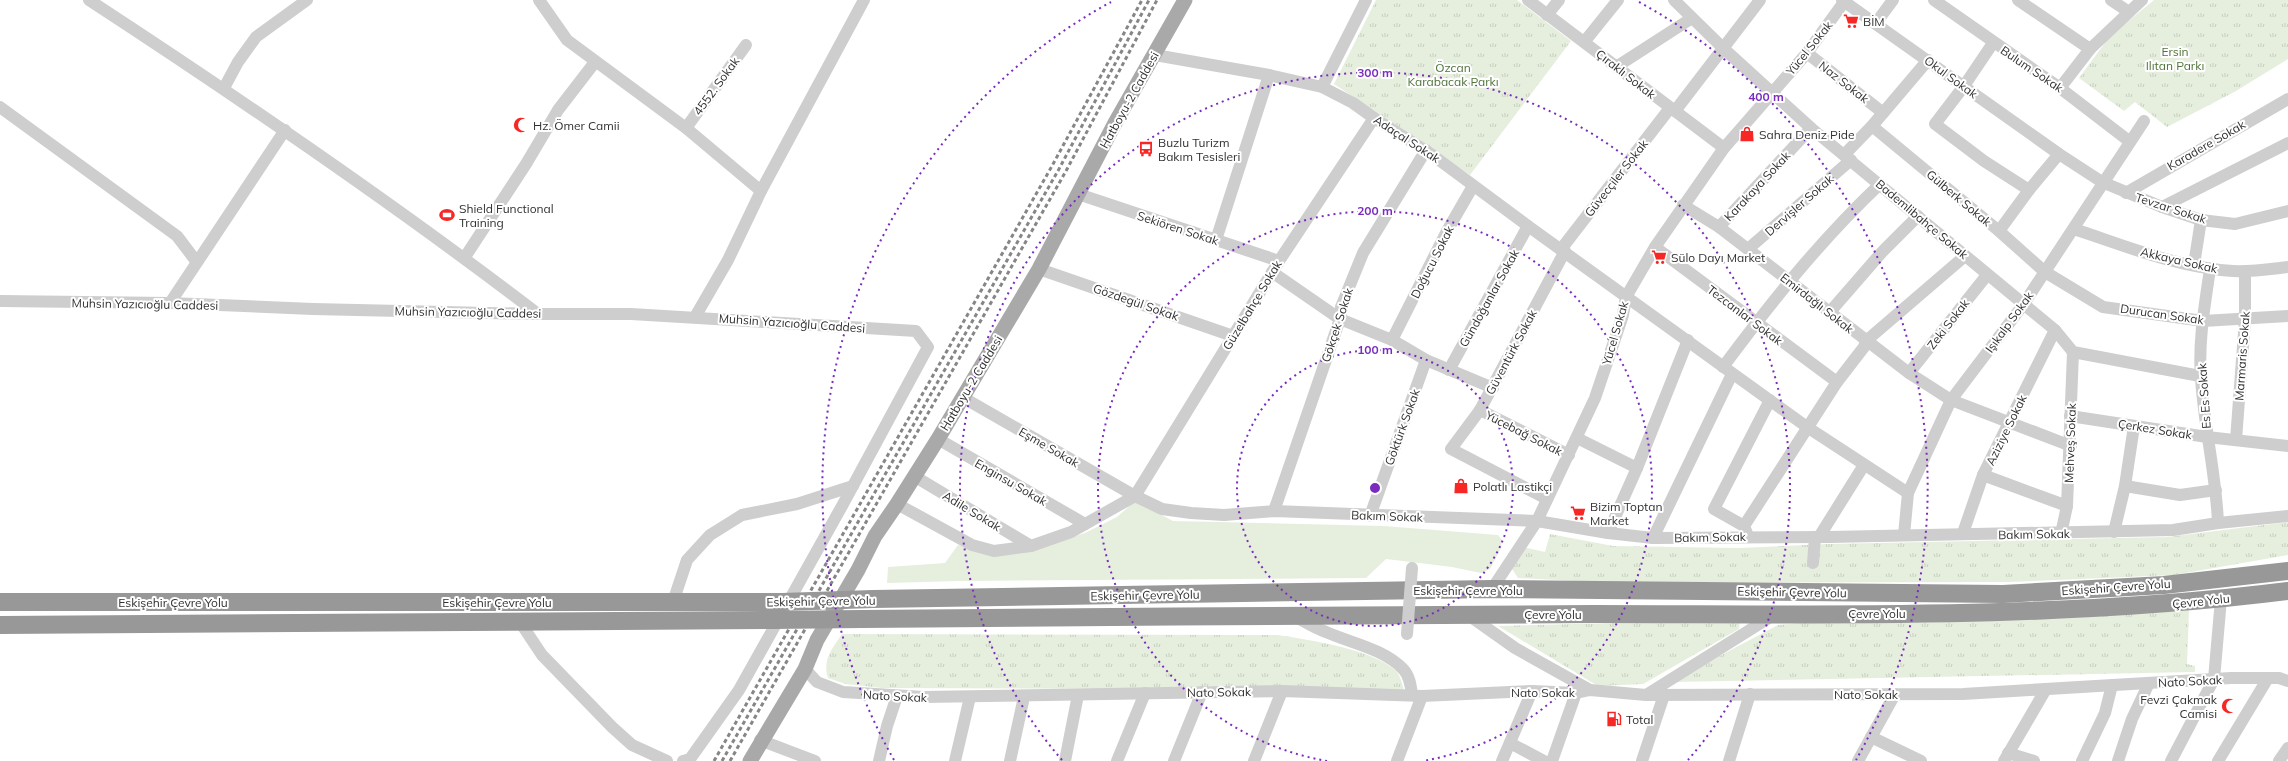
<svg xmlns="http://www.w3.org/2000/svg" width="2288" height="761" viewBox="0 0 2288 761" font-family="Mulish,sans-serif">
	<style>
		.grass { fill: #e6efde }
		.park { fill: url(#park-tufts) }
		.lines { fill: none; stroke-linecap: round; stroke-linejoin: round }
		.minor { stroke: #cecece; stroke-width: 12 }
		.major { stroke: #a9a9a9; stroke-width: 15 }
		.highway { stroke: #989898; stroke-width: 18 }
		.rail { stroke: #868686; stroke-width: 3; stroke-dasharray: 4 3; stroke-linecap: butt }
		.minor-bridge { stroke: #cecece; stroke-width: 12 }
		.highway-bridge { stroke: #989898; stroke-width: 18 }
		.ring { fill: none; stroke: #7b2cbf; stroke-width: 2; stroke-dasharray: 2 4 }
		.labels { text-anchor: middle; dominant-baseline: central; stroke-width: 4; stroke-linejoin: round; paint-order: stroke }
		.poi-label { font-size: 12px; fill: #313131; stroke: #fff; text-anchor: start }
		.street-label { font-size: 12px; fill: #313131; stroke: #fff }
		.park-label { font-size: 12px; fill: #4f7239; stroke: #fff }
		.centre { fill: #7b2cbf; stroke: #fff; stroke-width: 2 }
		.ring-label { font-size: 12px; text-anchor: middle; font-weight: bold; fill: #7b2cbf; stroke: #fff; stroke-width: 4; stroke-linejoin: round; paint-order: stroke }
	</style>
	<defs>
		<pattern id="park-tufts" width="24" height="20" patternUnits="userSpaceOnUse"><rect width="24" height="20" fill="#e6efde"/><path d="M3 7l-1-3M5 7V3M7 7l1-3M15 17l-1-3M17 17v-4M19 17l1-3" fill="none" stroke="#c6cdbf"/></pattern>
	</defs>
	<rect width="100%" height="100%" fill="#fff"/>
	<polygon class="grass" points="1135,501 1173,521 1384,526 1498,535 1502,540 1501,548 1490,569 1481,573 1452,567 1386,559 1366,578 959,581 887,583 888,567 945,563 958,545 994,555 1028,551 1085,533 1117,517"/>
	<g class="park">
		<polygon points="1376,0 1517,0 1571,41 1470,175 1334,84"/>
		<polygon points="2154,0 2288,0 2288,59 2236,91 2167,127 2135,102 2124,111 2079,78 2110,36"/>
		<polygon points="2288,522 2288,555 2174,575 2009,582 1617,583 1518,578 1510,566 1523,547 1545,552 1550,534 1613,546 1739,548 1828,544 2167,537"/>
		<polygon points="2189,610 2187,664 2195,666 2195,672 1674,682 1674,680 1778,625 1823,621"/>
		<polygon points="1740,620 1739,629 1643,684 1598,686 1498,626"/>
		<path d="M842 634 1278 635C1309 640 1372 649 1395 670 1400 674 1402 684 1404 690L882 688 846 684 828 678C822 660 832 649 842 634Z"/>
	</g>
	<g class="lines">
		<g class="minor">
			<path d="M89 0C242 100 393 203 538 314"/>
			<polyline points="539,0 567,40 686,128 761,191"/>
			<polyline points="1528,0 1724,148"/>
			<polyline points="1674,0 1723,48 1811,128 2055,330 2073,352 2200,376"/>
			<polyline points="1842,0 2059,154 2102,182 2162,207 2201,220 2235,224 2288,211"/>
			<polyline points="1934,0 2060,88 2129,141"/>
			<polyline points="2018,0 2090,49"/>
			<polyline points="2111,0 2129,12"/>
			<polyline points="1547,15 1559,0"/>
			<polyline points="1876,23 1893,0"/>
			<polyline points="1585,41 1618,0"/>
			<polyline points="1993,43 1964,86 1935,124 1984,161 2029,190"/>
			<polyline points="1807,53 1882,112"/>
			<polyline points="1155,55 1269,75 1322,87 1353,103 1374,118 1431,154 1528,226 1807,427 1908,493"/>
			<polyline points="1616,67 1692,18"/>
			<polyline points="1322,87 1366,0"/>
			<polyline points="224,88 238,62 256,37 307,0"/>
			<polyline points="2060,88 2090,49 2142,0"/>
			<polyline points="0,107 177,236 196,261"/>
			<polyline points="1675,111 1760,0"/>
			<polyline points="1872,126 1999,231 2045,272 2103,307 2203,321 2288,316"/>
			<polyline points="686,128 746,45"/>
			<polyline points="1844,155 1872,126 1928,60"/>
			<polyline points="2126,193 2288,99"/>
			<polyline points="1078,194 1279,261"/>
			<polyline points="1683,205 1719,227 1909,373 1951,400 2071,446"/>
			<polyline points="2162,207 2288,143"/>
			<polyline points="1719,227 1811,128"/>
			<path d="M2074 229C2126 246 2178 268 2233 271 2251 272 2270 269 2288 267"/>
			<polyline points="1999,231 2029,190 2059,154"/>
			<polyline points="1216,240 1269,75"/>
			<polyline points="1655,247 1837,382"/>
			<polyline points="1562,248 1670,108"/>
			<polyline points="1748,249 1851,160"/>
			<polyline points="465,257 526,164 558,110 595,62"/>
			<polyline points="2194,265 2201,220"/>
			<polyline points="1039,269 1233,336"/>
			<path d="M2210 269C2205 304 2198 342 2201 378 2204 427 2216 474 2218 523"/>
			<polyline points="1272,272 1340,319 1392,340 1426,360 1493,388"/>
			<polyline points="0,301 170,303 313,309 538,314 631,314 916,331 928,347 842,506 739,690 690,759 683,761"/>
			<polyline points="170,303 285,130"/>
			<polyline points="1829,313 1882,252 1918,216"/>
			<polyline points="695,317 728,260 761,191 864,0"/>
			<polyline points="1392,340 1447,231 1473,186"/>
			<path d="M1723 367C1772 301 1820 241 1880 184"/>
			<polyline points="1449,370 1528,226"/>
			<polyline points="1909,373 1987,275"/>
			<polyline points="962,397 1135,496 1162,509 1191,513 1224,515 1274,511 1537,521 1608,533 1653,538 1830,537 2173,530 2218,523 2288,516"/>
			<polyline points="1480,410 1569,455"/>
			<polyline points="2070,416 2207,437 2288,446"/>
			<polyline points="1577,438 1637,468"/>
			<polyline points="938,439 1085,524"/>
			<polyline points="2236,440 2245,319 2245,271"/>
			<polyline points="1983,475 2067,506"/>
			<polyline points="914,476 1031,546"/>
			<polyline points="2125,486 2180,495 2216,490"/>
			<polyline points="1547,499 1451,449 1480,410 1565,251"/>
			<polyline points="897,504 972,545 994,551 1031,546 1071,532 1135,496 1279,261 1374,118"/>
			<polyline points="1274,511 1340,319 1341,307 1363,253 1426,150"/>
			<polyline points="1370,516 1426,360"/>
			<polyline points="1744,526 1714,509 1770,400"/>
			<polyline points="2114,532 2125,486 2134,426"/>
			<polyline points="1608,533 1637,468 1688,340"/>
			<polyline points="1963,533 1983,475 2055,330"/>
			<polyline points="2061,534 2067,506 2073,352"/>
			<polyline points="1904,535 1908,493 1951,400 2023,305 2144,121"/>
			<polyline points="1748,536 1744,526 1837,382 1864,347 1866,341 1965,256"/>
			<polyline points="1819,537 1864,465"/>
			<polyline points="1653,538 1732,374"/>
			<polyline points="1813,563 1815,537"/>
			<polyline points="1492,589 1537,521 1595,398 1623,315 1626,297 1655,247 1724,148 1807,53 1844,2"/>
			<polyline points="673,602 687,560 710,535 742,515 797,504 853,486"/>
			<polyline points="1467,614 1515,648 1590,690"/>
			<path d="M1296 617C1305 622 1315 628 1326 632 1351 643 1384 649 1403 669 1410 676 1411 687 1412 695"/>
			<polyline points="520,622 542,655 612,727 632,745 667,761"/>
			<polyline points="805,669 817,682 843,692 924,697 1282,691 1422,696 1532,691 1576,693 1590,690 1646,695 1963,694 2231,678 2279,678 2288,681"/>
			<polyline points="1646,695 1772,616"/>
			<polyline points="1871,737 1921,761"/>
			<polyline points="760,740 815,761"/>
			<polyline points="1510,743 1544,761"/>
			<polyline points="2008,753 2034,761"/>
			<polyline points="879,761 887,726 897,696"/>
			<polyline points="955,761 970,697"/>
			<polyline points="1010,761 1024,697"/>
			<polyline points="1065,761 1078,695"/>
			<polyline points="1117,761 1145,693"/>
			<polyline points="1174,761 1202,692"/>
			<polyline points="1254,761 1282,691"/>
			<polyline points="1397,761 1422,696"/>
			<polyline points="1502,761 1532,691"/>
			<polyline points="1552,761 1576,693"/>
			<polyline points="1642,761 1664,695"/>
			<polyline points="1729,761 1750,694"/>
			<polyline points="1858,761 1895,694"/>
			<polyline points="2004,761 2046,689"/>
			<polyline points="2082,761 2105,713 2112,685"/>
			<polyline points="2118,761 2132,719 2149,683"/>
			<polyline points="2171,761 2214,679 2221,599"/>
			<polyline points="2218,761 2268,678"/>
			<polyline points="2279,761 2288,748"/>
		</g>
		<polyline class="major" points="750,761 805,669 817,640 858,570 875,536 897,504 938,439 1039,269 1115,123 1185,0"/>
		<g class="highway">
			<polyline points="873,599 1492,589 2003,594 2164,585 2288,571"/>
			<polyline points="0,602 782,602"/>
			<path d="M861 619C1105 618 1349 614 1593 614 1825 614 2058 620 2288 591"/>
			<polyline points="0,625 773,620"/>
		</g>
		<g class="rail">
			<polyline points="714,761 1052,166 1142,0"/>
			<polyline points="722,761 1059,169 1149,0"/>
			<polyline points="730,761 1066,171 1157,0"/>
		</g>
		<polyline class="minor-bridge" points="1407,634 1412,568"/>
		<g class="highway-bridge">
			<polyline points="782,602 873,599"/>
			<polyline points="773,620 861,619"/>
		</g>
	</g>
	<g class="ring">
		<circle cx="1375" cy="488" r="138"/>
		<path d="M1327 761A277 277 0 1 1 1423 761"/>
		<path d="M1062 760A415 415 0 1 1 1688 760"/>
		<path d="M894 760A553 553 0 0 1 1111 2M1639 2A553 553 0 0 1 1856 760"/>
	</g>
	<defs>
		<g id="supermarket-bare" transform="scale(1.2)"><path d="M-6-5.5h2.5l.6 2H6L4.5 2H-2.5L-4.4-4H-6ZM-1.5 3.2a1.3 1.3 0 1 0 .1 0ZM3 3.2a1.3 1.3 0 1 0 .1 0Z" fill="#f72725" stroke="#fff" stroke-width="2.5" paint-order="stroke"/></g>
		<g id="mosque-bare" transform="scale(1.2)"><path d="M3.5-4.9A6 6 0 1 0 3.5 4.9A5 5 0 1 1 3.5-4.9Z" fill="#f72725" stroke="#fff" stroke-width="2.5" paint-order="stroke"/></g>
		<g id="shop-bare" transform="scale(1.2)"><path d="M-5-2.5h2.3a2.7 3.5 0 0 1 5.4 0H5L5.5 6h-11ZM-1.5-2.5h3a1.5 2.3 0 0 0-3 0Z" fill="#f72725" stroke="#fff" stroke-width="2.5" paint-order="stroke"/></g>
		<g id="bus-bare" transform="scale(1.2)"><path d="M-5-6H5V4H4V6H2V4H-2V6H-4V4H-5ZM-3.5-4V0h7V-4ZM-3.5 1.2v1.5H-2V1.2ZM2 1.2v1.5H3.5V1.2Z" fill="#f72725" stroke="#fff" stroke-width="2.5" paint-order="stroke"/></g>
		<g id="stadium-bare" transform="scale(1.2)"><path d="M0-5a6.5 5 0 1 0 0 10a6.5 5 0 1 0 0-10ZM-3.5-1.8h7v3.6h-7Z" fill="#f72725" stroke="#fff" stroke-width="2.5" paint-order="stroke"/></g>
		<g id="fuel-bare" transform="scale(1.2)"><path d="M-5.5-6h7V0h2V4h1.3V-2.5L3-4.5l.8-.8L6-3V5H2.5V1h-1V6h-7ZM-4.2-4.7v3.2H.2V-4.7Z" fill="#f72725" stroke="#fff" stroke-width="2.5" paint-order="stroke"/></g>
	</defs>
	<g fill-rule="evenodd">
		<use href="#supermarket-bare" x="1851" y="21"/>
		<use href="#mosque-bare" x="521" y="125"/>
		<use href="#shop-bare" x="1747" y="134"/>
		<use href="#bus-bare" x="1146" y="149"/>
		<use href="#stadium-bare" x="447" y="215"/>
		<use href="#supermarket-bare" x="1659" y="257"/>
		<use href="#shop-bare" x="1461" y="486"/>
		<use href="#supermarket-bare" x="1578" y="513"/>
		<use href="#mosque-bare" x="2229" y="706"/>
		<use href="#fuel-bare" x="1614" y="719"/>
	</g>
	<g class="labels">
		<g class="poi-label">
			<text x="1863" y="21">BİM</text>
			<text x="533" y="125">Hz. Ömer Camii</text>
			<text x="1759" y="134">Sahra Deniz Pide</text>
			<text x="1158" y="142">Buzlu Turizm<tspan x="1158" dy="14">Bakım Tesisleri</tspan></text>
			<text x="459" y="208">Shield Functional<tspan x="459" dy="14">Training</tspan></text>
			<text x="1671" y="257">Sülo Dayı Market</text>
			<text x="1473" y="486">Polatlı Lastikçi</text>
			<text x="1590" y="506">Bizim Toptan<tspan x="1590" dy="14">Market</tspan></text>
			<text x="2217" y="699" text-anchor="end">Fevzi Çakmak<tspan x="2217" dy="14">Camisi</tspan></text>
			<text x="1626" y="719">Total</text>
		</g>
		<g class="street-label">
			<text transform="translate(1809 48) rotate(-51)">Yücel Sokak</text>
			<text transform="translate(2032 69) rotate(34)">Bulum Sokak</text>
			<text transform="translate(1626 74) rotate(38)">Çıraklı Sokak</text>
			<text transform="translate(1951 77) rotate(36)">Okul Sokak</text>
			<text transform="translate(1844 82) rotate(38)">Naz Sokak</text>
			<text transform="translate(716 86) rotate(-54)">4552. Sokak</text>
			<text transform="translate(1129 100) rotate(-61)">Hatboyu-2 Caddesi</text>
			<text transform="translate(1407 139) rotate(33)">Adaçal Sokak</text>
			<text transform="translate(2206 145) rotate(-30)">Karadere Sokak</text>
			<text transform="translate(1616 178) rotate(-52)">Güvecçiler Sokak</text>
			<text transform="translate(1757 186) rotate(-47)">Karakaya Sokak</text>
			<text transform="translate(1959 198) rotate(40)">Gülberk Sokak</text>
			<text transform="translate(1799 205) rotate(-41)">Dervişler Sokak</text>
			<text transform="translate(2171 208) rotate(18)">Tevzar Sokak</text>
			<text transform="translate(1922 219) rotate(40)">Bademlibahçe Sokak</text>
			<text transform="translate(1178 228) rotate(18)">Sekiören Sokak</text>
			<text transform="translate(2179 260) rotate(13)">Akkaya Sokak</text>
			<text transform="translate(1432 262) rotate(-63)">Doğucu Sokak</text>
			<text transform="translate(1489 298) rotate(-61)">Gündoğanlar Sokak</text>
			<text transform="translate(1136 302) rotate(19)">Gözdegül Sokak</text>
			<text transform="translate(1817 303) rotate(38)">Emirdağlı Sokak</text>
			<text transform="translate(145 304) rotate(1)">Muhsin Yazıcıoğlu Caddesi</text>
			<text transform="translate(1252 305) rotate(-59)">Güzelbahçe Sokak</text>
			<text transform="translate(468 312) rotate(1)">Muhsin Yazıcıoğlu Caddesi</text>
			<text transform="translate(2162 314) rotate(8)">Durucan Sokak</text>
			<text transform="translate(1745 315) rotate(37)">Tezcanlar Sokak</text>
			<text transform="translate(2009 322) rotate(-54)">Işıkalp Sokak</text>
			<text transform="translate(792 323) rotate(4)">Muhsin Yazıcıoğlu Caddesi</text>
			<text transform="translate(1948 324) rotate(-52)">Zeki Sokak</text>
			<text transform="translate(1337 325) rotate(-72)">Gökçek Sokak</text>
			<text transform="translate(1615 333) rotate(-74)">Yücel Sokak</text>
			<text transform="translate(1511 352) rotate(-62)">Güventürk Sokak</text>
			<text transform="translate(2242 356) rotate(-86)">Marmaris Sokak</text>
			<text transform="translate(971 383) rotate(-59)">Hatboyu-2 Caddesi</text>
			<text transform="translate(2204 396) rotate(-94)">Es Es Sokak</text>
			<text transform="translate(1402 427) rotate(-70)">Göktürk Sokak</text>
			<text transform="translate(2155 429) rotate(9)">Çerkez Sokak</text>
			<text transform="translate(2006 430) rotate(-64)">Aziziye Sokak</text>
			<text transform="translate(1524 433) rotate(27)">Yücebağ Sokak</text>
			<text transform="translate(2070 443) rotate(-88)">Mehveş Sokak</text>
			<text transform="translate(1049 447) rotate(30)">Eşme Sokak</text>
			<text transform="translate(1011 482) rotate(30)">Enginsu Sokak</text>
			<text transform="translate(972 511) rotate(31)">Adile Sokak</text>
			<text transform="translate(1387 516) rotate(2)">Bakım Sokak</text>
			<text transform="translate(2034 534) rotate(-1)">Bakım Sokak</text>
			<text transform="translate(1710 537) rotate(-1)">Bakım Sokak</text>
			<text transform="translate(2116 587) rotate(-4)">Eskişehir Çevre Yolu</text>
			<text x="1468" y="590">Eskişehir Çevre Yolu</text>
			<text transform="translate(1792 592) rotate(1)">Eskişehir Çevre Yolu</text>
			<text transform="translate(1145 595) rotate(-1)">Eskişehir Çevre Yolu</text>
			<text transform="translate(821 601) rotate(-1)">Eskişehir Çevre Yolu</text>
			<text transform="translate(2201 601) rotate(-6)">Çevre Yolu</text>
			<text x="173" y="602">Eskişehir Çevre Yolu</text>
			<text x="497" y="602">Eskişehir Çevre Yolu</text>
			<text x="1877" y="613">Çevre Yolu</text>
			<text x="1553" y="614">Çevre Yolu</text>
			<text transform="translate(2190 681) rotate(-3)">Nato Sokak</text>
			<text transform="translate(1219 692) rotate(-1)">Nato Sokak</text>
			<text x="1543" y="692">Nato Sokak</text>
			<text x="1866" y="694">Nato Sokak</text>
			<text transform="translate(895 696) rotate(3)">Nato Sokak</text>
		</g>
		<g class="park-label">
			<text x="2175" y="51">Ersin<tspan x="2175" dy="14">Ilıtan Parkı</tspan></text>
			<text x="1453" y="67">Özcan<tspan x="1453" dy="14">Karabacak Parkı</tspan></text>
		</g>
	</g>
	<circle cx="1375" cy="488" r="6" class="centre"/>
	<g class="ring-label">
		<text x="1375" y="77">300 m</text>
		<text x="1766" y="101">400 m</text>
		<text x="1375" y="215">200 m</text>
		<text x="1375" y="354">100 m</text>
	</g>
</svg>
